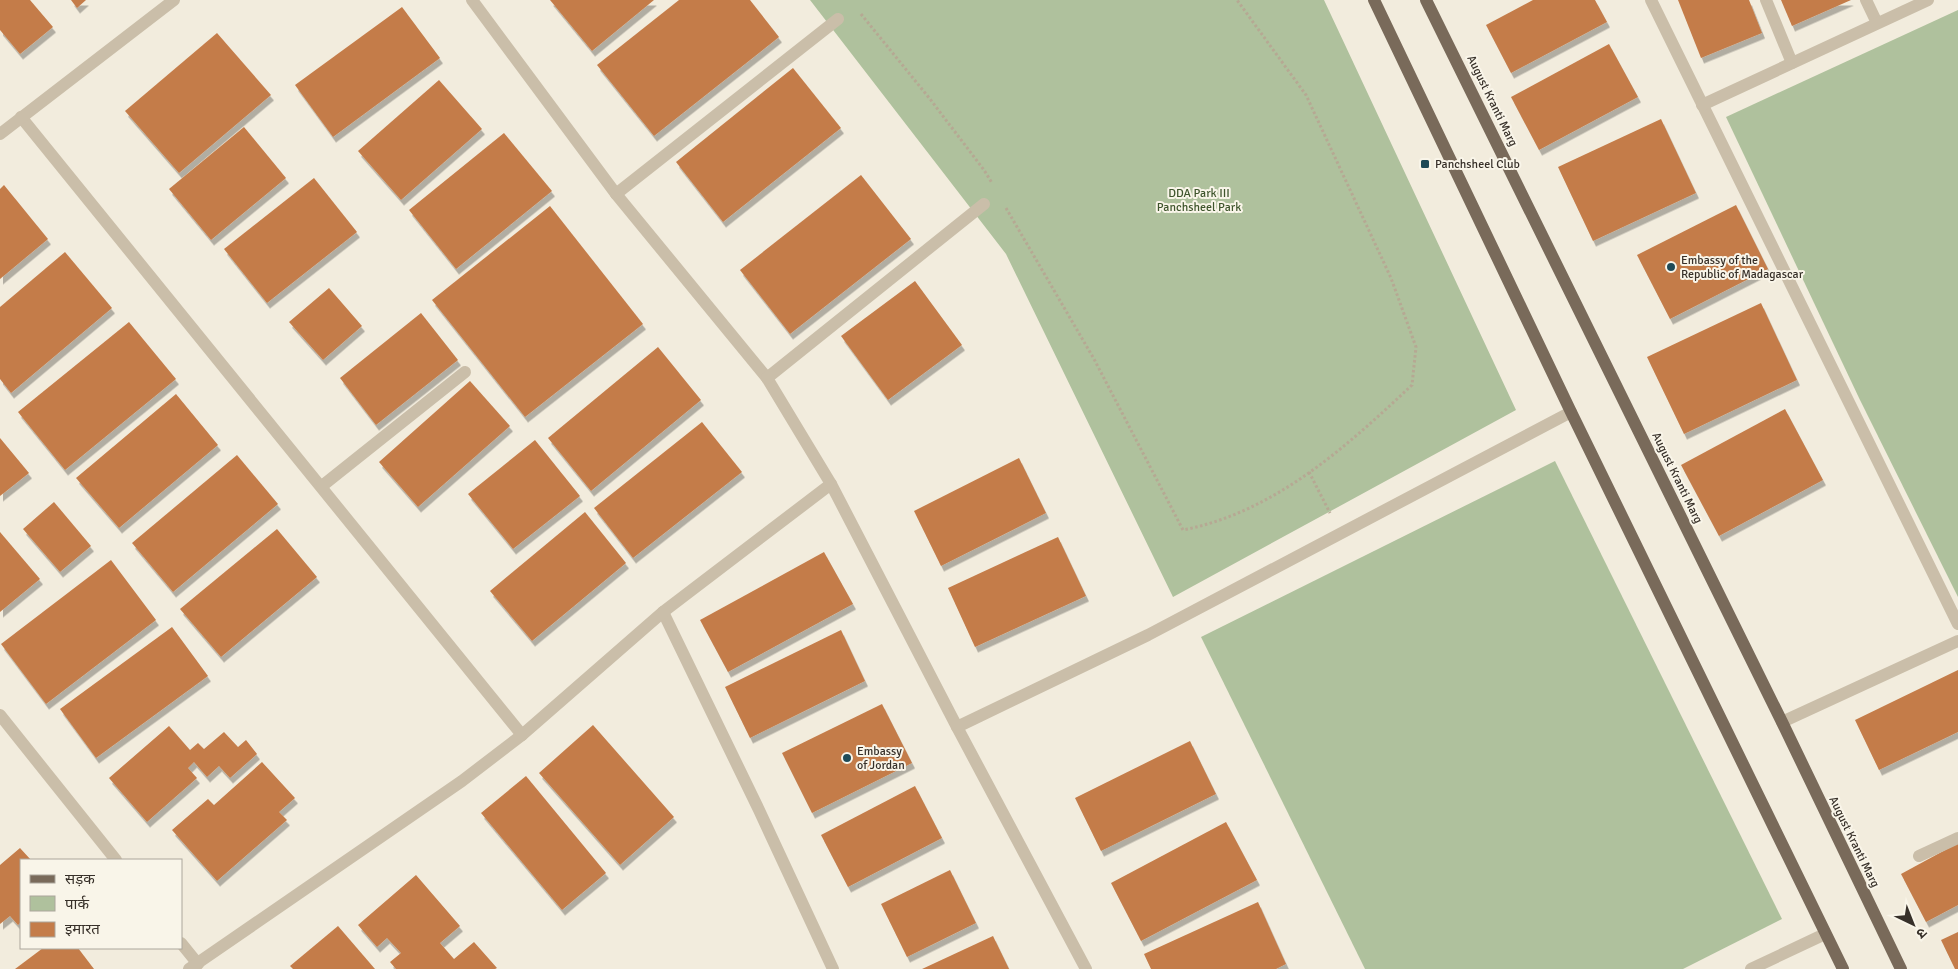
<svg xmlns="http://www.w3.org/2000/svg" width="1958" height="969" viewBox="0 0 1958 969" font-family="Signika,'Noto Sans Devanagari',sans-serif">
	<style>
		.green { fill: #afc19d }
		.building { fill: #c47c49; filter: url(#shadow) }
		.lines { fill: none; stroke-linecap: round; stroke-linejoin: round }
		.path { stroke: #b6a893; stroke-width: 3; stroke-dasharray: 2.5 2.5; stroke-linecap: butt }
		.minor { stroke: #cabea9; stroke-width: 12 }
		.major { stroke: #796a5a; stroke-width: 12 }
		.poi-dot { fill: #1f4b58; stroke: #f9f5e9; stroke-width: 2 }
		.labels { text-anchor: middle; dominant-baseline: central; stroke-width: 4; stroke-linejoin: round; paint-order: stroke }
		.street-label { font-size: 12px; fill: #373029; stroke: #f9f5e9 }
		.poi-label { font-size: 12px; fill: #373029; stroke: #f9f5e9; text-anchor: start }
		.park-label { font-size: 12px; fill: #3f552d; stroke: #f9f5e9 }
	</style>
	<defs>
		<filter id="shadow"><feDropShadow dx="3" dy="5.5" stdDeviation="0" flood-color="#0004"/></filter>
	</defs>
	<rect width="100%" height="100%" fill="#f2ecdd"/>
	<g class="green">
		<polygon points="810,0 1324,0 1516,410 1173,597 1006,254"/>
		<polygon points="1958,10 1958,597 1860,400 1726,117"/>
		<polygon points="1555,461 1782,919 1683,969 1365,969 1201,637"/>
	</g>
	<g class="building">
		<polygon points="0,0 30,0 53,27 20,54 0,30"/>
		<polygon points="71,0 86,0 77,8"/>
		<polygon points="550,0 654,0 592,51"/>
		<polygon points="679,0 750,0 779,37 654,136 597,65"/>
		<polygon points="1533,0 1595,0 1607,22 1511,73 1486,25"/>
		<polygon points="1678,0 1749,0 1762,33 1701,58"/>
		<polygon points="1781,0 1851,0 1792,26"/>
		<polygon points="402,7 440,58 333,137 295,85"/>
		<polygon points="217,33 271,95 179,173 125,111"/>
		<polygon points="1609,44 1638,97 1539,150 1511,97"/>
		<polygon points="793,68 841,128 723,222 676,162"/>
		<polygon points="439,80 482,129 401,200 358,151"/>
		<polygon points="1661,119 1696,193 1593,241 1558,167"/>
		<polygon points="244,127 286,178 211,240 169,189"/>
		<polygon points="504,133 552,191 456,269 409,210"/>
		<polygon points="861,175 911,239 790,334 740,270"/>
		<polygon points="314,178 357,232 267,303 224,249"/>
		<polygon points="4,185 48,239 0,279 0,189"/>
		<polygon points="1736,205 1768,269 1670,319 1637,255"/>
		<polygon points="550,206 643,324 525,417 432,300"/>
		<polygon points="65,252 112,308 11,393 0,379 0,307"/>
		<polygon points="915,281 962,345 888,400 841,336"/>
		<polygon points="329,288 362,326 323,360 289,322"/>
		<polygon points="1761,303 1797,380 1684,434 1647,357"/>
		<polygon points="421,313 458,360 376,425 340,378"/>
		<polygon points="129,322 176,379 65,470 18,412"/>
		<polygon points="658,347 701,400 591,491 548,438"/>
		<polygon points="470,381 510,426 418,507 379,462"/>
		<polygon points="176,394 218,445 119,528 76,478"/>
		<polygon points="1785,409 1823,480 1719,536 1681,465"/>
		<polygon points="702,422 742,472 633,558 594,508"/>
		<polygon points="0,438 29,473 0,496"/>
		<polygon points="535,440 580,496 513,549 468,494"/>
		<polygon points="237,455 278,504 173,592 132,543"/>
		<polygon points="1019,458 1046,513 941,566 914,511"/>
		<polygon points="54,502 91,546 60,572 23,529"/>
		<polygon points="585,512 626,563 532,641 490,591"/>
		<polygon points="277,529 317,577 221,657 180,609"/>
		<polygon points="0,532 40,579 0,612"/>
		<polygon points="1058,537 1086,596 975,647 948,588"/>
		<polygon points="824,552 853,604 728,672 700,620"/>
		<polygon points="111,560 156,620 46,704 1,644"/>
		<polygon points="172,627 208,676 96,758 60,709"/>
		<polygon points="841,630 865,681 750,738 725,687"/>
		<polygon points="1958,670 1958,732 1879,770 1855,720"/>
		<polygon points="882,704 912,763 812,813 782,753"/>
		<polygon points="593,725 674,817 620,865 539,773"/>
		<polygon points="169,726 190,750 198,743 204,749 224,732 238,747 246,740 257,754 230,778 219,766 207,777 194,762 188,768 197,778 147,822 109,778"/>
		<polygon points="1190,741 1216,794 1101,851 1075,798"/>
		<polygon points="262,762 295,798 279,812 287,820 217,881 172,830 208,799 214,805"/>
		<polygon points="526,776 606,873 562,910 481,813"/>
		<polygon points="915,786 942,838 848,887 821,835"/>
		<polygon points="1226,822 1257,880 1141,941 1111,883"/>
		<polygon points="1958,843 1958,905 1926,922 1901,874"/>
		<polygon points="20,848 31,860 21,860 21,922 18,925 10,916 0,924 0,865"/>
		<polygon points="950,870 976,923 907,957 881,904"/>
		<polygon points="416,875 460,926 440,943 454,959 474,942 497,968 495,969 396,969 390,962 401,953 387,938 377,947 358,925"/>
		<polygon points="1258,902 1286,964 1276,969 1151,969 1144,954"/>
		<polygon points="338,926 375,969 293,969 290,966"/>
		<polygon points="1958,932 1958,969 1955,969 1941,940"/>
		<polygon points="993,936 1009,969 922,969"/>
		<polygon points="43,948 78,948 94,969 15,969"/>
	</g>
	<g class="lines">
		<g class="path">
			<polyline points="861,14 930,99 984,170 992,183"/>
			<path d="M1006 208 1094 359 1183 530C1275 512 1346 447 1412 385L1416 347 1391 278 1306 95 1237 0"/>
			<polyline points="1309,472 1330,513"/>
		</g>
		<g class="minor">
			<polyline points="472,0 616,194 767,378 831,484"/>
			<polyline points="1651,0 1958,624"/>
			<polyline points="1766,0 1792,63"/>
			<polyline points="1866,0 1877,23"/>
			<polyline points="1702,105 1928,0"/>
			<polyline points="21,117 522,735"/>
			<polyline points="0,134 174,0"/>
			<polyline points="616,194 838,19"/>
			<polyline points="767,378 984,204"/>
			<polyline points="322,486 465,372"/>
			<polyline points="663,612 759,810 833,969"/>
			<polyline points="0,715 116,860"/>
			<polyline points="1782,722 1958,641"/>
			<polyline points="957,727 1086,969"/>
			<polyline points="1919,856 1958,838"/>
			<polyline points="181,943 198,964"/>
			<polyline points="189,969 462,781 522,735 663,612 831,484 957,727 1148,635 1571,412"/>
			<polyline points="1751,969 1825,934"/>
		</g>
		<g class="major">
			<polyline points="1374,0 1571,412 1843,969"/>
			<polyline points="1426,0 1782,722 1901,969"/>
		</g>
	</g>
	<g class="poi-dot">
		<rect x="1420" y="159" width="10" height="10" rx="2.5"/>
		<circle cx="1671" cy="267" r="5"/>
		<circle cx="847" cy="758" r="5"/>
	</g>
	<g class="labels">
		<g class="street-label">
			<text transform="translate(1492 101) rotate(64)">August Kranti Marg</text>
			<text transform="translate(1677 478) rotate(64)">August Kranti Marg</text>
			<text transform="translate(1854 842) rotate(64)">August Kranti Marg</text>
		</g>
		<g class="poi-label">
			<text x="1435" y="164">Panchsheel Club</text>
			<text x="1681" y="260">Embassy of the<tspan x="1681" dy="14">Republic of Madagascar</tspan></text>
			<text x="857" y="751">Embassy<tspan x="857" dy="14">of Jordan</tspan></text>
		</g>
		<g class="park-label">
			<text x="1199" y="193">DDA Park III<tspan x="1199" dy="14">Panchsheel Park</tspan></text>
		</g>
	</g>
	<rect x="20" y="859" width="162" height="90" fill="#f9f5e9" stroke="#aba69c"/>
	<rect x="30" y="875" width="25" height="8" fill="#796a5a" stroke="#aba69c"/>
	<text x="65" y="884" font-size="15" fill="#373029">सड़क</text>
	<rect x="30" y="896" width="25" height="15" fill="#afc19d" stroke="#aba69c"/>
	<text x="65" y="909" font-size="15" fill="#373029">पार्क</text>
	<rect x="30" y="922" width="25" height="15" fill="#c47c49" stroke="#aba69c"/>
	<text x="65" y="934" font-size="15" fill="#373029">इमारत</text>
	<g transform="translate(1913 924) rotate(137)" stroke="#f9f5e9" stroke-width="4" paint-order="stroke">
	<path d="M0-4L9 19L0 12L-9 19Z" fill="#373029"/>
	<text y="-8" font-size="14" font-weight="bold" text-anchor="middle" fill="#373029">उ</text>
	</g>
</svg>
